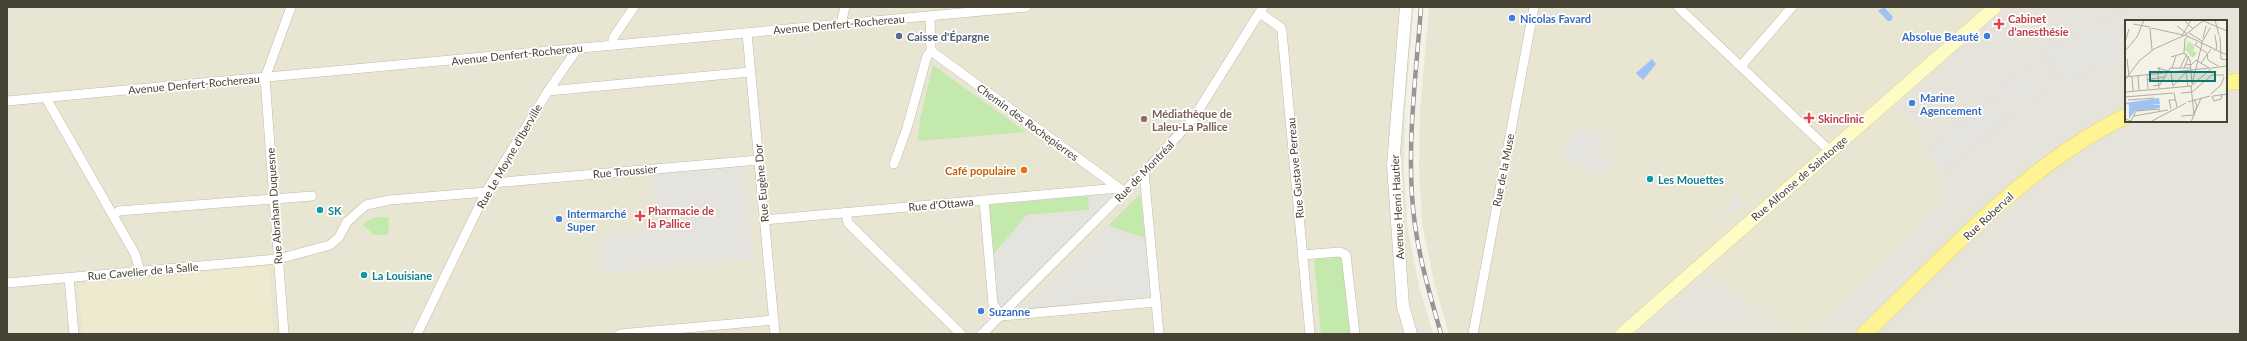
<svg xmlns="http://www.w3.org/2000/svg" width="2247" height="341" viewBox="0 0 2247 341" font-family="Lato,sans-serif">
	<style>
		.residential { fill: #e8e5d3 }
		.industrial { fill: #e6e3da; fill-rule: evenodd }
		.education { fill: #eeeacf }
		.green { fill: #c3eaac }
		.parking { fill: #e4e3de }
		.water { fill: #9ec2f4 }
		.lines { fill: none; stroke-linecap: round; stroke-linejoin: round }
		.minor-casing { stroke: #c0bca8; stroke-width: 10 }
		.tertiary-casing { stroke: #c0bca8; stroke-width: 13 }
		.secondary-casing { stroke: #d6d193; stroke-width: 14 }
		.primary-casing { stroke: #ead95e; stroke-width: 16 }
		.minor { stroke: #fff; stroke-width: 9 }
		.tertiary { stroke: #fff; stroke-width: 12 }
		.secondary { stroke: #fffbc4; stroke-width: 13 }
		.primary { stroke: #fff493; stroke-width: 15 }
		.rail-casing { stroke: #969696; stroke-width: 4.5 }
		.rail { stroke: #fff; stroke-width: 3; stroke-dasharray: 9; stroke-linecap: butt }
		.shop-dot { fill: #3f7fe0; stroke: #fff; stroke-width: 1.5 }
		.health-dot { fill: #e0444e; stroke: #fff; stroke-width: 1.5 }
		.service-dot { fill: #5c6f8a; stroke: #fff; stroke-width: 1.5 }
		.education-dot { fill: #8d6e63; stroke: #fff; stroke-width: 1.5 }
		.food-dot { fill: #e8710a; stroke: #fff; stroke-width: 1.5 }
		.culture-dot { fill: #0f9aa8; stroke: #fff; stroke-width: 1.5 }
		.labels { text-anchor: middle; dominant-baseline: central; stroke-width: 3.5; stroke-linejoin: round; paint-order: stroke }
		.shop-label { font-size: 11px; font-weight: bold; fill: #366cbe; stroke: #fff; text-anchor: start }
		.health-label { font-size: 11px; font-weight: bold; fill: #be3a42; stroke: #fff; text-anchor: start }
		.street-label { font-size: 11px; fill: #474335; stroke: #fff }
		.service-label { font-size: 11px; font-weight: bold; fill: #4e5e75; stroke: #fff; text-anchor: start }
		.education-label { font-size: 11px; font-weight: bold; fill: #785e54; stroke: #fff; text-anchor: start }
		.food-label { font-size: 11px; font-weight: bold; fill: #c56008; stroke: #fff; text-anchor: end }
		.culture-label { font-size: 11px; font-weight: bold; fill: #0d838f; stroke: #fff; text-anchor: start }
		.inset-road { fill: none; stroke: #afac9f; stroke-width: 1 }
		.view { fill: #0f766e; fill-opacity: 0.15; stroke: #0f766e; stroke-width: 2 }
		.inset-edge { fill: none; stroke: #474335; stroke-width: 2 }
	</style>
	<rect width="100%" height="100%" fill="#f4f2e6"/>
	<g class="residential">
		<polygon points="7,7 1414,7 1405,110 1404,169 1407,225 1419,286 1433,334 7,334"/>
		<polygon points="1429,7 2007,7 1959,47 1895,106 1920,133 1928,153 1934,161 1947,196 1813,334 1788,334 1708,271 1635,334 1449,334 1434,282 1422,224 1419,168 1420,111"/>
	</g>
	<g class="industrial">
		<path d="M2007 7H2240V334H1813L1947 196 1934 161 1928 153 1920 133 1895 106 1959 47ZM2126 21H2226V121H2126Z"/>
		<polygon points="1708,271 1788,334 1635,334"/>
	</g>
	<polygon class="education" points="269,266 274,334 83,334 78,284"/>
	<g class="green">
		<polygon points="933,65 1026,132 918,141 920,119"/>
		<polygon points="1140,194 1145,238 1108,226"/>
		<polygon points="1088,196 1089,210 1027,215 994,254 989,205"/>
		<polygon points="376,217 389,217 388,235 374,235 362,224"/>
		<polygon points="1341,257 1345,261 1352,334 1321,334 1314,259"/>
	</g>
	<g class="parking">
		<polygon points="2138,7 2181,7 2183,20 2126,21 2126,56 2068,83 2064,77 2057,80 2045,51 2122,10"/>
		<polygon points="2025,63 2032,69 2036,64 2049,77 2042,84 2047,90 2023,111 2016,104 2007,108 2012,116 1946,170 1940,165 1938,169 1928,153 1933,146 1991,95 1999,101 2001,95 1997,89"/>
		<polygon points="1578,126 1585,131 1587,128 1605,137 1596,152 1611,161 1602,176 1562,158"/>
		<polygon points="744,165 753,259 602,273 599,242 603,241 603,236 607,234 657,229 653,173"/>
		<polygon points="1107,194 1110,195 1110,200 1003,307 999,305 994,254 1027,215 1089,210 1088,196"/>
		<polygon points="1734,195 1742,198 1733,214 1723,213"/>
		<polygon points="1108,226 1145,238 1150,293 1148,296 1026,309"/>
		<polygon points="1424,324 1428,334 1411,334 1409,329"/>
	</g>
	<g class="water">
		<polygon points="1884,7 1893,17 1891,21 1888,21 1878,11"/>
		<polygon points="1652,59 1656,64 1643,80 1636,73"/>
	</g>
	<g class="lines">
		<g class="minor-casing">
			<g id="minor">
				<polyline points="1678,7 1830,151"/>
				<polyline points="1260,13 1281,28 1282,32 1310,334"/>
				<polyline points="841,24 845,7"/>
				<polyline points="747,33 775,334"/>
				<polyline points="613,45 613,38 634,7"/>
				<polyline points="931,51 1119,188"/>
				<polyline points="1741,66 1792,7"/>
				<polyline points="548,91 750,72"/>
				<polyline points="46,98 135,254 140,271"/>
				<polyline points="7,101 1026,7"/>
				<polyline points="894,164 907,128 927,56 931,51 930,16"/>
				<polyline points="1144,172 1159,334"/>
				<polyline points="492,183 759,160"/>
				<polyline points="984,200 993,304 1001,316 1156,302"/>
				<polyline points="846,212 848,223 961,334"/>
				<polyline points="114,215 119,211 312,196"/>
				<polyline points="764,220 1118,188"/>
				<polyline points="1302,255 1340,252 1346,255 1355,334"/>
				<polyline points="69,278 74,334"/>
				<polyline points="7,283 278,259 330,245 339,237 347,222 366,205 390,200 486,192"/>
				<polyline points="284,334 265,78 291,7"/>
				<polyline points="417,334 486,192 548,91 578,48"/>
				<polyline points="620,334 774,320"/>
				<polyline points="982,334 1150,166 1193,119 1263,7"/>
				<polyline points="1473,334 1534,7"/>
			</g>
		</g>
		<g class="tertiary-casing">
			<polyline id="tertiary" points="1406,7 1393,165 1403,306 1411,334"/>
		</g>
		<g class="secondary-casing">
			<polyline id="secondary" points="1622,334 1995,7"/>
		</g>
		<g class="primary-casing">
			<g id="primary">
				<polyline points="2226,83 2240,81"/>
				<path d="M1864 334C1945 257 2025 165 2126 116"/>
			</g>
		</g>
		<use href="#minor" class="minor"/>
		<use href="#tertiary" class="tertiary"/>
		<use href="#secondary" class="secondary"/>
		<use href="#primary" class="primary"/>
		<g class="rail-casing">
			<path id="rail" d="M1421 7C1416 78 1405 154 1415 225 1420 262 1431 298 1441 334"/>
		</g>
		<use href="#rail" class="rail"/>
	</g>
	<g class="shop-dot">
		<circle cx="1512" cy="18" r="4"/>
		<circle cx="1987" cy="36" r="4"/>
		<circle cx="1912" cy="103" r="4"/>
		<circle cx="559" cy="219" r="4"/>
		<circle cx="981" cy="311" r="4"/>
	</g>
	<g class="health-dot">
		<path d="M1997 18h4v4h4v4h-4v4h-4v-4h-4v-4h4z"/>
		<path d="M1807 112h4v4h4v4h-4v4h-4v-4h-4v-4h4z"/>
		<path d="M638 210h4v4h4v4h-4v4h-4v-4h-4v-4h4z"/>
	</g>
	<circle class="service-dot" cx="899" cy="36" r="4"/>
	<circle class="education-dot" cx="1144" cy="119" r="4"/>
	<circle class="food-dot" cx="1024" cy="170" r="4"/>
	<g class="culture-dot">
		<circle cx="1650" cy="179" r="4"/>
		<circle cx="320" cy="210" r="4"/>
		<circle cx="364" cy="275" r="4"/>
	</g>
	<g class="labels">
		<g class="shop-label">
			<text x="1520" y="18">Nicolas Favard</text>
			<text x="1979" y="36" text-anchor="end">Absolue Beauté</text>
			<text x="1920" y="97">Marine<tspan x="1920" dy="13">Agencement</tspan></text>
			<text x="567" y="213">Intermarché<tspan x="567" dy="13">Super</tspan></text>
			<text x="989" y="311">Suzanne</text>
		</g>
		<g class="health-label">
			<text x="2008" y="18">Cabinet<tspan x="2008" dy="13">d’anesthésie</tspan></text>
			<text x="1818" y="118">Skinclinic</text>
			<text x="648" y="210">Pharmacie de<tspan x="648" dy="13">la Pallice</tspan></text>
		</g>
		<g class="street-label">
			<text transform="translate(839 24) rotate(-5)">Avenue Denfert-Rochereau</text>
			<text transform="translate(517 54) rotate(-6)">Avenue Denfert-Rochereau</text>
			<text transform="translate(194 84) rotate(-5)">Avenue Denfert-Rochereau</text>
			<text transform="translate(1028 122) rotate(36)">Chemin des Rochepierres</text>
			<text transform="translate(509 156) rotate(-60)">Rue Le Moyne d'Iberville</text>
			<text transform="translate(1295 168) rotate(-95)">Rue Gustave Perreau</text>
			<text transform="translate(1503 170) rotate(-79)">Rue de la Muse</text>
			<text transform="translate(625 171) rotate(-5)">Rue Troussier</text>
			<text transform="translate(1144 171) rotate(-46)">Rue de Montréal</text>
			<text transform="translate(1799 178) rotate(-41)">Rue Alfonse de Saintonge</text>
			<text transform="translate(761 183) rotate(-95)">Rue Eugène Dor</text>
			<text transform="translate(941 204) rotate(-5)">Rue d'Ottawa</text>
			<text transform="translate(274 206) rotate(-94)">Rue Abraham Duquesne</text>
			<text transform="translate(1397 207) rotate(-93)">Avenue Henri Hautier</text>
			<text transform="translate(1988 216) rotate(-43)">Rue Roberval</text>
			<text transform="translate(143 271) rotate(-5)">Rue Cavelier de la Salle</text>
		</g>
		<g class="service-label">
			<text x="907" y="36">Caisse d'Épargne</text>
		</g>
		<g class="education-label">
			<text x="1152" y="113">Médiathèque de<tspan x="1152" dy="13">Laleu-La Pallice</tspan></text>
		</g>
		<g class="food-label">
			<text x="1016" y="170">Café populaire</text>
		</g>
		<g class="culture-label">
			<text x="1658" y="179">Les Mouettes</text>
			<text x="328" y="210">SK</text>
			<text x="372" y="275">La Louisiane</text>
		</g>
	</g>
	<g transform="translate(2125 20)">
		<rect width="102" height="102" fill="#f4f2e6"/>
		<path d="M63 21 68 24 70 27 68 31 72 33 68 38 60 30Z" fill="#c3eaac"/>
		<path d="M34 78 35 84 25 85H35V88L10 91 4 99V85L0 83Z" fill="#9ec2f4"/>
		<path class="inset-road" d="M59 0 68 9M76 0 102 11M90 0 94 15M8 4 25 7M52 6 62 14M25 8 27 30M26 8 58 15M64 13 77 21M60 15 102 35M60 15 79 0M57 16 66 0M95 16 96 39 102 40M78 18 81 6M0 22 4 9M72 22 70 25 82 33M76 24 85 8M0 31 12 17 19 0M89 31 92 28 90 15M59 33 65 40 67 63M59 33 60 19 64 16M82 34 83 40 93 46M46 37 59 33M2 39 4 56M71 40 84 48M76 43 86 29M60 44 66 45 71 40M32 48 44 51M47 48 51 36M55 48 62 34M59 48 64 36M86 48 102 46M61 52 63 66M43 53 45 48H66M46 53 48 66M22 55 23 69M7 56 8 71M13 56 14 70M0 57 85 48M0 60 14 41 29 29 60 15M22 60 39 57M67 64 77 24M28 66 35 65 42 53M48 66 62 51M66 66 69 95M66 66 86 49M34 68 33 54 35 47M0 72 67 66M49 73 52 87M56 73 67 72 87 55H99M86 74 96 65 99 57M87 76 89 81 96 79 97 74M88 76 102 74M0 77 48 73M69 79 72 86 69 93M3 80 29 78M63 82 85 76M46 89 44 80H50M9 96 43 90M56 96 69 95M0 99 6 101 11 91 34 89 35 91M25 102 61 83M66 102 76 78"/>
		<path class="view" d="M25 52H90V61H25Z"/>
		<rect width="102" height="102" class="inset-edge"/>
	</g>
	<rect width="2247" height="341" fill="none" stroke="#474335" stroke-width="16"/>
</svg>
